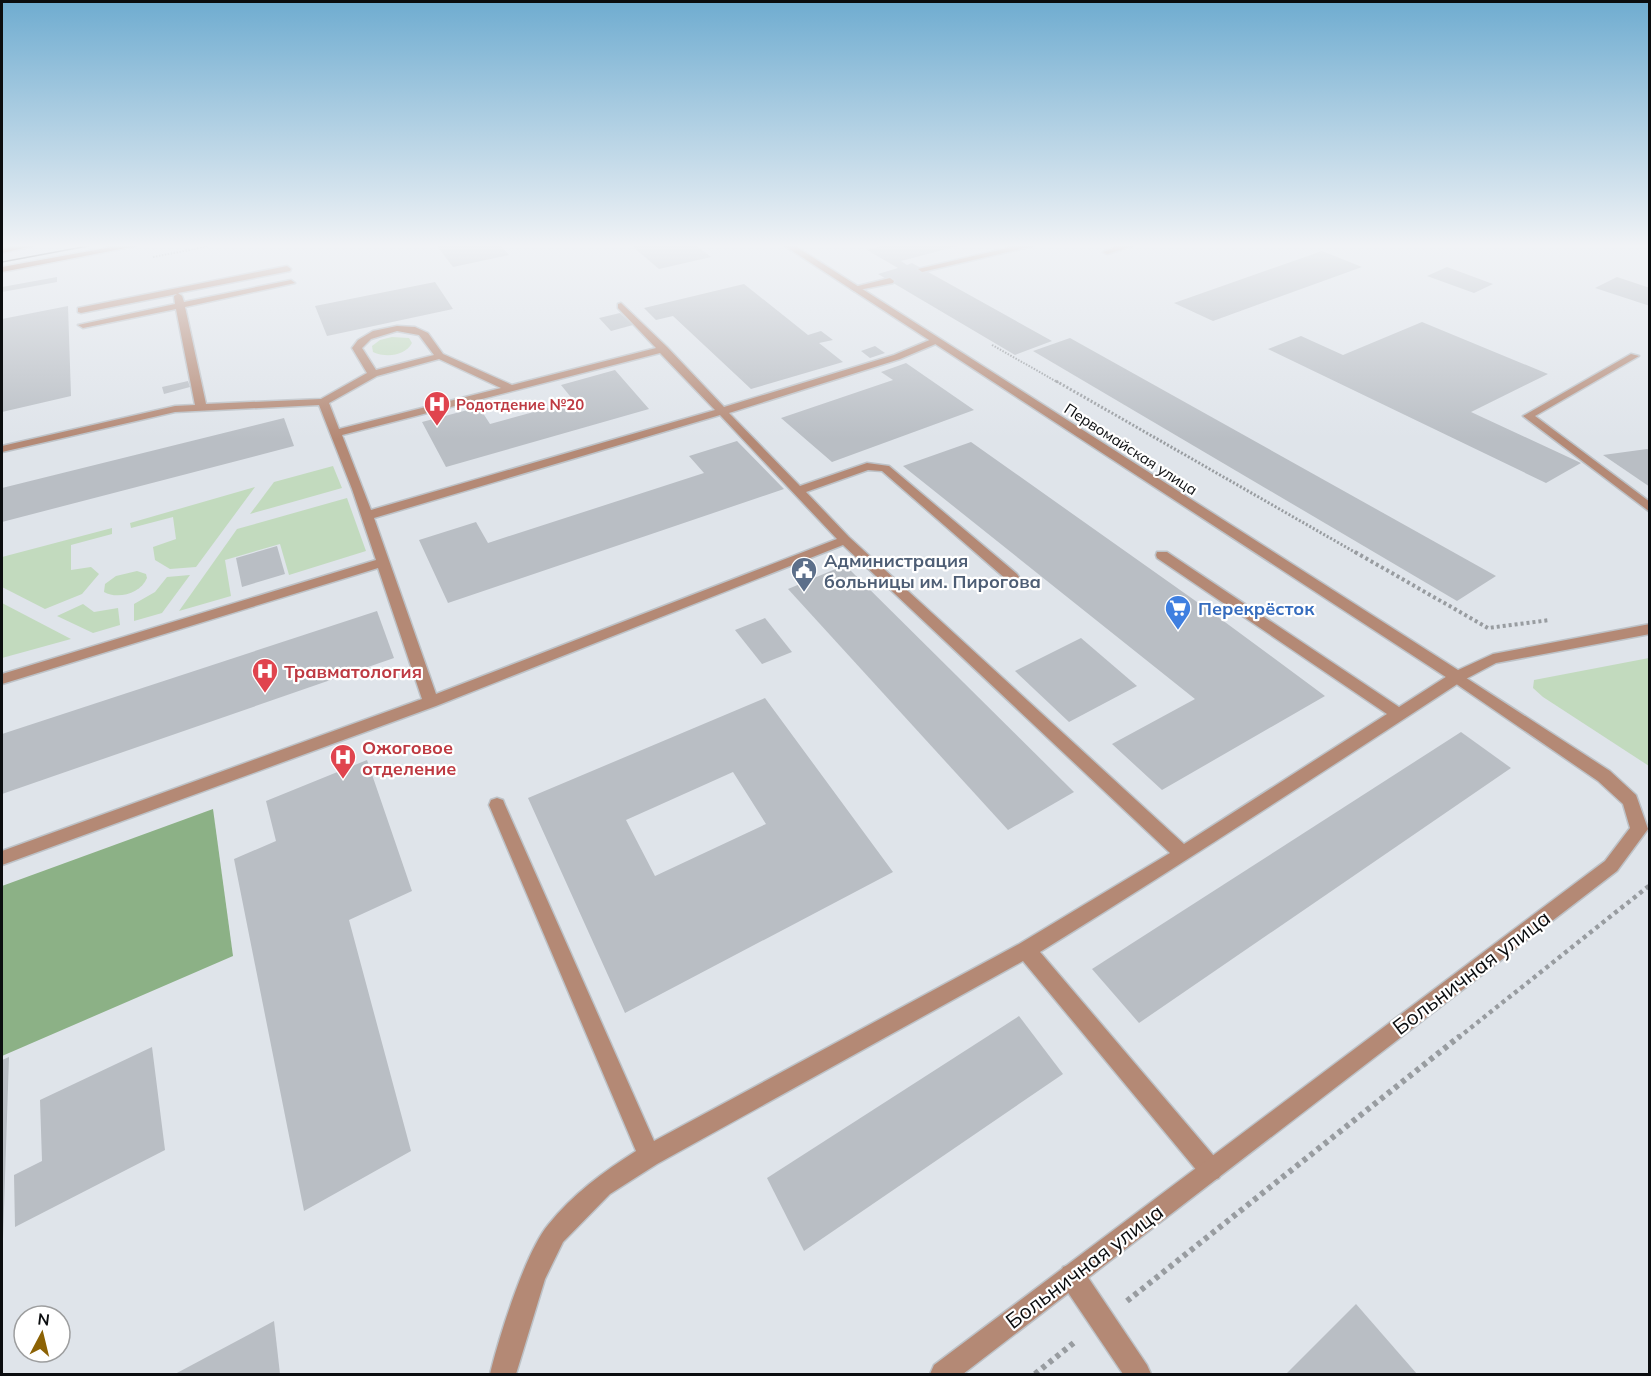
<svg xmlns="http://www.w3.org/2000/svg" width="1651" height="1376" viewBox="0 0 1651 1376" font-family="Mulish,sans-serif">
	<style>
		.green { fill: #c2dabe }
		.forest { fill: #8cb186 }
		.building { fill: #b9bec4; fill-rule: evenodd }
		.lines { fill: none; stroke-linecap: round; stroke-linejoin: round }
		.service-casing { stroke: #bdc2c7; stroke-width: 3 }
		.minor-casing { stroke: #bdc2c7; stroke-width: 3 }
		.tertiary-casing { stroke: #bdc2c7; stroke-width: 3 }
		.secondary-casing { stroke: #bdc2c7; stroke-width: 3 }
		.path-far4 { stroke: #989ca0; stroke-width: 2; stroke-dasharray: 1.5 1.5; stroke-linecap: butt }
		.path-far3 { stroke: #989ca0; stroke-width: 3; stroke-dasharray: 2 2; stroke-linecap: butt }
		.path-far2 { stroke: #989ca0; stroke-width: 4; stroke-dasharray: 3 3; stroke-linecap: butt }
		.path-far1 { stroke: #989ca0; stroke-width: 4.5; stroke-dasharray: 4 4; stroke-linecap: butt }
		.path { stroke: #989ca0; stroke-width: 6; stroke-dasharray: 4.5 4.5; stroke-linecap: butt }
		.service { fill: #b48975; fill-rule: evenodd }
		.minor { fill: #b48975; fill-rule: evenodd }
		.tertiary { fill: #b48975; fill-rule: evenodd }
		.secondary { fill: #995c40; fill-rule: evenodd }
		.tram { stroke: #26282b; stroke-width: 1.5 }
		.labels { text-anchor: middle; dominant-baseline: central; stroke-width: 4.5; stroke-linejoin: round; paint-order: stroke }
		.far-health-label { font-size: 15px; font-weight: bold; fill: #be3a42; stroke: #fff; text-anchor: start }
		.far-street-label { font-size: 15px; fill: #0b0d0f; stroke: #fff }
		.service-label { font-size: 18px; font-weight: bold; fill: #4e5e75; stroke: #fff; text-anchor: start }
		.shop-label { font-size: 18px; font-weight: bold; fill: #366cbe; stroke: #fff; text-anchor: start }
		.health-label { font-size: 18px; font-weight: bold; fill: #be3a42; stroke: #fff; text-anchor: start }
		.near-street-label { font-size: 21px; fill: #0b0d0f; stroke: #fff }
	</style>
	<rect width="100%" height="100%" fill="#dfe4ea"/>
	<g class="green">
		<path d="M392 337 409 338 412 343C405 356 386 358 373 352L372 346 380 340Z"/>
		<polygon points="333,466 342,488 250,514 274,482"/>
		<polygon points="255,487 196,567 170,569 155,560 153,547 176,539 173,517 131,528 130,523"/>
		<polygon points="347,498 366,551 289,575 280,544 225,560 231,596 179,611 237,529"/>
		<polygon points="112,528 112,534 71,545 71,570 91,567 99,574 82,594 45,609 2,587 2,557"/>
		<path d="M137 571 146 574 147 578C141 593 118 600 104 592L105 584 116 576Z"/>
		<polygon points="190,575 162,613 134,621 134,604 155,592 167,577"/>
		<polygon points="2,603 71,639 2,658"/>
		<polygon points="83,604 94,612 118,608 120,625 93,633 57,616"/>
		<polygon points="1649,658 1649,766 1543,697 1533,688 1534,680"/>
	</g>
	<polygon class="forest" points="213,809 233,956 2,1056 2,886"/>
	<g class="building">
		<polygon points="437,246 501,246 509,255 453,267"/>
		<polygon points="632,246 697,246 711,257 659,269"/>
		<polygon points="882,246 958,246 901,261 907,265 912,263 1052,341 1015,355 878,274 898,268 867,250"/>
		<polygon points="1322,251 1362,267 1213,321 1174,303"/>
		<polygon points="1447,267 1493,284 1474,293 1427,276"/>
		<polygon points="57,277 57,282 2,292 2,287"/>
		<polygon points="1617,277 1650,288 1650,306 1595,288"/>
		<polygon points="435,282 453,309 327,336 315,306"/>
		<polygon points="744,284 808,335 821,331 833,340 819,343 843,362 751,389 673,316 656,320 644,308"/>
		<polygon points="68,306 71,396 2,412 2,319"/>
		<polygon points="620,313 633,325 611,331 599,318"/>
		<polygon points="1422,322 1548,374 1471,412 1581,463 1546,483 1268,349 1301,336 1343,355"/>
		<polygon points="1070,338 1496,576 1457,601 1033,351"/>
		<polygon points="875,346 885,353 870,358 861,351"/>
		<polygon points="906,363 974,410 832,462 781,418 893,380 881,372"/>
		<polygon points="615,370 649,409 446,467 422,422 479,407 490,424 574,401 561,385"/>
		<polygon points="188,381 190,387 164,394 162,387"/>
		<polygon points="284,418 294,446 2,522 2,488"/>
		<polygon points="737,441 784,489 448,603 419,540 476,522 488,543 704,473 689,456"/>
		<polygon points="971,442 1214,614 1325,696 1162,790 1112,744 1195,699 903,466"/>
		<polygon points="1647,449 1650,450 1650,487 1603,455"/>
		<polygon points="277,546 285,574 242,587 236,558"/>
		<polygon points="845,565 1074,792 1008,830 788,589"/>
		<polygon points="377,611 394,658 2,794 2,734"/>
		<polygon points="765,618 792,652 762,664 735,630"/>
		<polygon points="1081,638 1137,686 1069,722 1015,671"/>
		<path d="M765 698 893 872 625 1013 528 798ZM733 772 766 824 655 876 626 820Z"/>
		<polygon points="1461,732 1511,768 1139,1023 1092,969"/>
		<polygon points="367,760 412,891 349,920 411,1151 304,1211 234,859 276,841 266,801"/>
		<polygon points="1019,1016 1063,1074 804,1251 767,1178"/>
		<polygon points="152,1047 165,1150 15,1227 14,1175 42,1161 40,1100"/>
		<polygon points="9,1057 3,1238 2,1238 2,1060"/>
		<polygon points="1356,1304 1417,1374 1286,1374"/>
		<polygon points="274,1321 280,1374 175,1374"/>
	</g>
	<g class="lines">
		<g class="service-casing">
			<g id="service">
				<polygon points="1016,246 1033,246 922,272 918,269"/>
				<polygon points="1118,246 1132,246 1107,254 1103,252"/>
				<path d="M287 266 291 269 290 271 178 293 182 296 184 302 291 280 295 283 185 307 206 404 321 399 367 373 352 348 358 340 373 331 397 326 415 327 428 333 443 354 512 385 656 348 618 308V304L621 303 667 347 724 407 894 355 932 339H938V343L900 359 729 413 800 486 867 463 889 466 1017 574 1019 577 1017 580H1007L882 471 868 470 806 492 849 537 1184 844 1387 714 1157 558 1156 555 1157 552H1167L1399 707 1452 673H1462L1464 677 1462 681C1323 772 1182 864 1040 952L1219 1162 1222 1170 1219 1178 1211 1181 1203 1178 1023 961 657 1164 610 1194 563 1242 545 1279 516 1374H490C499 1337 525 1253 548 1225 573 1194 603 1172 636 1151L489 805 491 800 497 798 503 800 505 805 654 1141 1019 944 1170 853 843 545 436 706 2 865V851L422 699 378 568 2 684V674L376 560 352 489 319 405 175 412 2 452V446L175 406 195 405 176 309 83 328 78 325 175 304 174 296 177 294 81 313 78 312V308ZM397 331 419 335 434 355 376 370 362 348 371 339ZM660 353 715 410 371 510 342 435ZM439 359 501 388 339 429 329 403 377 376ZM720 415 837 539 436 694 374 518Z"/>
				<polygon points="890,278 894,281 893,283 854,291 850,288"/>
				<polygon points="1631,354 1639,356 1535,416 1650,502 1650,512 1523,416"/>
				<polygon points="1072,1264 1081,1267 1147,1365 1151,1374 1123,1374 1063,1285 1060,1276 1063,1267"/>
			</g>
		</g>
		<g class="minor-casing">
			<polygon id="minor" points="1457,672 1610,771 1636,795 1648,829 1617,871 963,1374 930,1374 934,1365 1605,861 1630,828 1623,804 1598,781 1452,681 1450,677 1452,673"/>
		</g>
		<g class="tertiary-casing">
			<polygon id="tertiary" points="785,246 795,246 1458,670 1493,654 1650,624 1650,634 1496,663 1462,681 1452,681"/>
		</g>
		<g class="secondary-casing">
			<g id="secondary">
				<polygon points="14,246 33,246 2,253 2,249"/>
				<polygon points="117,246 136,246 2,272 2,267"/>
			</g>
		</g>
		<g class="path-far4">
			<polyline points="153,257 210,246"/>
			<polyline points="992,345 1059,383"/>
		</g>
		<polyline class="path-far3" points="1056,381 1358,554"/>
		<polyline class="path-far2" points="1355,552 1488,628 1550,620"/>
		<polyline class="path-far1" points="1458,1038 1650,885"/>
		<g class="path">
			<polyline points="1127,1301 1460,1036"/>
			<polyline points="1035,1374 1076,1341"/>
		</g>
		<use href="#service" class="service"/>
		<use href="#minor" class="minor"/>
		<use href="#tertiary" class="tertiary"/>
		<use href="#secondary" class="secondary"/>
		<polyline class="tram" points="2,262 88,246"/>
	</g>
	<linearGradient id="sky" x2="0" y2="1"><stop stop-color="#6facd0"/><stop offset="0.56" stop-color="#f1f3f6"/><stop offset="1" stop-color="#f1f3f6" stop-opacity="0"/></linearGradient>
	<rect width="1651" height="439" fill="url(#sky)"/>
	<defs>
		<g id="hospital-pin" transform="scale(1.35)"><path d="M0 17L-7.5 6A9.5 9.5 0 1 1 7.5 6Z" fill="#e0444e" stroke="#fff"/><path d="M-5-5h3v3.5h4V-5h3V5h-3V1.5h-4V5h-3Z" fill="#fff"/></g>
		<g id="civic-pin" transform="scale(1.35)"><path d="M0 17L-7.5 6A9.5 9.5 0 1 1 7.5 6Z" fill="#5c6f8a" stroke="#fff"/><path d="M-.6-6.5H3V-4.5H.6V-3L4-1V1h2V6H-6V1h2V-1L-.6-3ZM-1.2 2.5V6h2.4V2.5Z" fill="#fff"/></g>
		<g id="supermarket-pin" transform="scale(1.35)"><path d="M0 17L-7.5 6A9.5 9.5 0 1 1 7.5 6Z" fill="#3f7fe0" stroke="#fff"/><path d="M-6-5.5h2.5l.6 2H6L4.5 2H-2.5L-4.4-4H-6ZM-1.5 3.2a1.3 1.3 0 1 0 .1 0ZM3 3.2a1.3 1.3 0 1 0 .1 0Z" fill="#fff"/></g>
	</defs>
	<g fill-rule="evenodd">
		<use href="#hospital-pin" x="437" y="404"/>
		<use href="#civic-pin" x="804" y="570"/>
		<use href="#supermarket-pin" x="1178" y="608"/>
		<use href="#hospital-pin" x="265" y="671"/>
		<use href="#hospital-pin" x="343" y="757"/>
	</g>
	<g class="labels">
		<g class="far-health-label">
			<text x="456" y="404">Родотдение №20</text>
		</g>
		<g class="far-street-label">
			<text transform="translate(1131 449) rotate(33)">Первомайская улица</text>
		</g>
		<g class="service-label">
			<text x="824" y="560">Администрация<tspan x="824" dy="21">больницы им. Пирогова</tspan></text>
		</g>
		<g class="shop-label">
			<text x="1198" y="608">Перекрёсток</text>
		</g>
		<g class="health-label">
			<text x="284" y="671">Травматология</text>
			<text x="362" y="747">Ожоговое<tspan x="362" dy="21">отделение</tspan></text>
		</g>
		<g class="near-street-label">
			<text transform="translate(1471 972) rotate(-37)">Больничная улица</text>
			<text transform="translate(1084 1266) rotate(-37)">Больничная улица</text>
		</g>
	</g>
	<rect width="1651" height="1376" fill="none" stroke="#0b0d0f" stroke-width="6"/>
	<g transform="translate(42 1334) rotate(7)"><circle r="28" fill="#ffffff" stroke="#9d9e9f" stroke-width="1.5"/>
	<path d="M0-4.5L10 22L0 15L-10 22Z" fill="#8c6204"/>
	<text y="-9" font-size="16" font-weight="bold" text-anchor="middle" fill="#0b0d0f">N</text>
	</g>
</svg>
